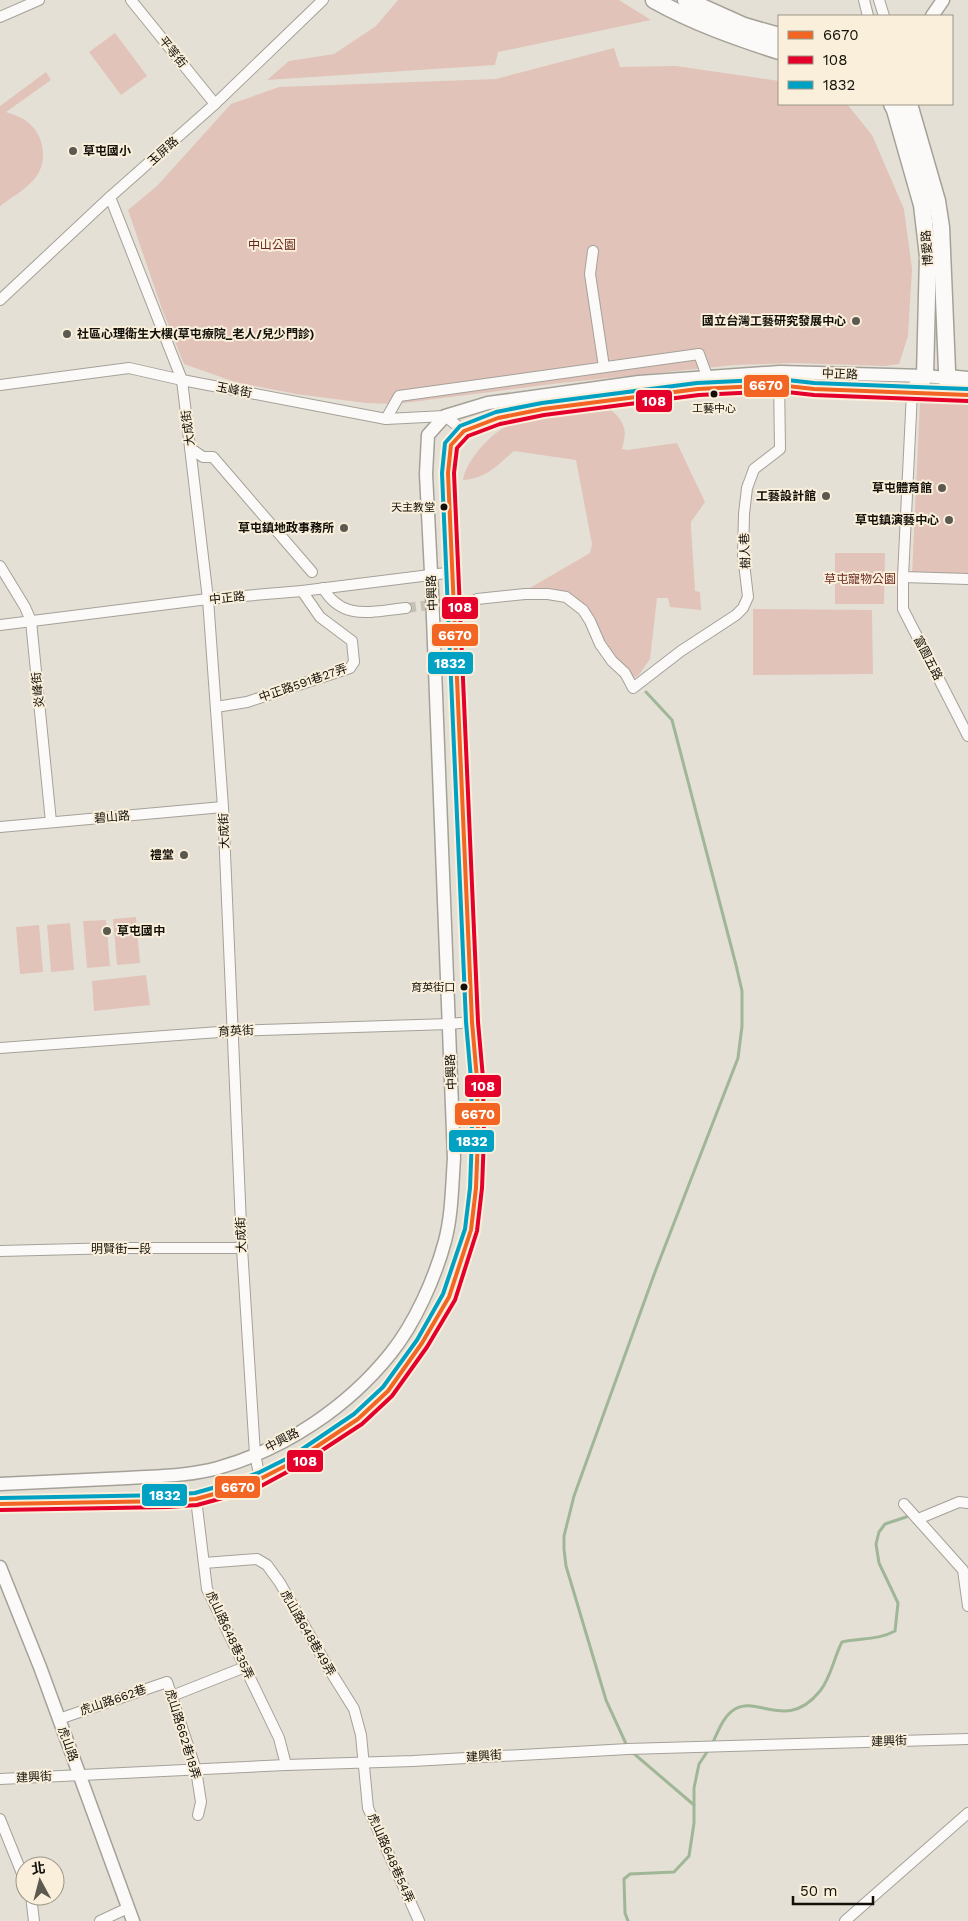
<svg xmlns="http://www.w3.org/2000/svg" width="968" height="1921" viewBox="0 0 968 1921" font-family="'Work Sans','Noto Sans TC',sans-serif">
	<style>
		.green { fill: #e1c3b9 }
		.lines { fill: none; stroke-linecap: round; stroke-linejoin: round }
		.stream { stroke: #a0b797; stroke-width: 3 }
		.minor-tunnel { stroke: #c6c1b6; stroke-width: 10; stroke-dasharray: 10 5; stroke-linecap: butt }
		.minor-casing { stroke: #a5a199; stroke-width: 12 }
		.tertiary-casing { stroke: #a5a199; stroke-width: 15 }
		.primary-casing { stroke: #a5a199; stroke-width: 19 }
		.minor { stroke: #fbfaf9; stroke-width: 10 }
		.tertiary { stroke: #fbfaf9; stroke-width: 12 }
		.primary { stroke: #fbfaf9; stroke-width: 16 }
		.bus-1-casing { stroke: #f9efdb; stroke-width: 8 }
		.bus-2-casing { stroke: #f9efdb; stroke-width: 8 }
		.bus-3-casing { stroke: #f9efdb; stroke-width: 8 }
		.bus-1 { stroke: #f26522; stroke-width: 4 }
		.bus-2 { stroke: #e4002b; stroke-width: 4 }
		.bus-3 { stroke: #01a1c4; stroke-width: 4 }
		.poi-dot { fill: #5c5950; stroke: #f9efdb; stroke-width: 2 }
		.bus-dot { fill: #131009; stroke: #f9efdb; stroke-width: 2 }
		.labels { text-anchor: middle; dominant-baseline: central; stroke-width: 4; stroke-linejoin: round; paint-order: stroke }
		.bus-label { font-size: 11px; fill: #131009; stroke: #f9efdb; text-anchor: end }
		.street-label { font-size: 12px; fill: #131009; stroke: #f9efdb }
		.poi-label { font-size: 12px; font-weight: bold; fill: #131009; stroke: #f9efdb; text-anchor: end }
		.park-label { font-size: 12px; fill: #6a261e; stroke: #f9efdb }
		.line-badge { stroke: #f9efdb; stroke-width: 2 }
		.badge-label { font-size: 14px; text-anchor: middle; font-weight: bold; fill: #fff }
	</style>
	<rect width="100%" height="100%" fill="#e5e0d5"/>
	<g class="green">
		<polygon points="398,0 619,0 651,20 498,52 495,65 267,80 289,61 334,54 376,26"/>
		<polygon points="115,33 147,76 121,95 89,52"/>
		<polygon points="614,48 620,67 676,66 779,81 779,104 847,104 872,135 904,209 912,269 908,336 899,364 885,366 795,363 734,365 560,383 396,404 366,403 296,394 235,382 184,364 162,309 128,210 157,186 231,104 279,87 496,79"/>
		<path d="M46 72 51 80 6 112C15 115 24 118 30 124 44 137 48 161 36 177 27 189 12 197 0 206V106Z"/>
		<polygon points="920,401 968,403 968,575 912,574"/>
		<path d="M611 410C626 423 627 431 622 449L627 450 677 443 705 502 691 522V527L695 591 700 592 701 610 670 607 668 598H657L650 659 638 676 631 679 572 601 523 592 590 553 592 544 576 460 514 451C496 466 487 478 463 480 466 460 493 430 512 424 544 415 579 414 611 410Z"/>
		<polygon points="835,553 885,553 884,604 835,604"/>
		<polygon points="753,609 872,610 873,674 753,675"/>
		<polygon points="136,917 140,963 117,965 113,919"/>
		<polygon points="106,920 110,966 87,968 83,921"/>
		<polygon points="70,923 74,970 51,972 47,925"/>
		<polygon points="39,925 43,972 20,974 16,927"/>
		<polygon points="146,975 150,1005 94,1011 92,981"/>
	</g>
	<g class="lines">
		<g class="stream">
			<path d="M712 1744C718 1732 723 1716 735 1709 758 1695 787 1732 820 1691 831 1678 834 1657 842 1642 860 1638 879 1640 895 1631L898 1603 879 1563 876 1544 879 1532 885 1524 912 1515"/>
			<polyline points="628,1748 606,1700 566,1566 564,1549 564,1536 574,1496 655,1272 738,1058 742,1026 742,991 736,965 672,720 646,692"/>
			<polyline points="632,1752 694,1805"/>
			<polyline points="628,1921 625,1913 624,1879 630,1874 674,1872 689,1856 694,1823 694,1788 699,1764 709,1749"/>
		</g>
		<polyline class="minor-tunnel" points="406,608 477,599"/>
		<g class="minor-casing">
			<g id="minor">
				<polyline points="131,0 215,104"/>
				<polyline points="864,0 868,16"/>
				<polyline points="879,0 884,16"/>
				<polyline points="0,17 39,0"/>
				<polyline points="110,197 182,380 208,599 223,807 242,1248 255,1454 260,1479"/>
				<polyline points="593,251 590,274 604,367"/>
				<polyline points="0,300 110,197 215,104 323,0"/>
				<polyline points="0,385 129,368 182,380 386,419 445,416 464,431"/>
				<polyline points="912,392 903,577 968,579"/>
				<polyline points="386,419 399,396 699,354 707,376 707,383"/>
				<polyline points="190,448 203,457 213,457 312,572"/>
				<polyline points="0,566 25,607 31,621 51,822"/>
				<polyline points="903,577 903,609 968,736"/>
				<path d="M323 588C343 622 373 611 406 608"/>
				<polyline points="477,599 525,594 548,594 566,597 583,610 590,621 600,644 612,661 625,673 633,688 681,651 736,615 743,608 748,597 743,555 744,514 747,488 754,469 780,449 779,378"/>
				<polyline points="0,625 208,599 302,591 454,572"/>
				<polyline points="216,707 247,702 350,668 354,662 352,641 320,617 302,591"/>
				<polyline points="0,827 223,807"/>
				<polyline points="0,1048 233,1031 449,1024 472,1022"/>
				<polyline points="0,1251 118,1248 242,1248"/>
				<polyline points="196,1499 207,1589 279,1738 286,1765"/>
				<polyline points="904,1504 963,1570 968,1606"/>
				<polyline points="918,1519 959,1502 968,1503"/>
				<polyline points="204,1563 257,1559 267,1565 280,1583 329,1669 354,1709 361,1735 368,1808 419,1921"/>
				<polyline points="172,1696 245,1667"/>
				<polyline points="59,1719 167,1682 196,1770 201,1802 198,1815"/>
				<polyline points="0,1779 286,1765 413,1761 628,1749 968,1739"/>
				<polyline points="0,1819 25,1881"/>
				<polyline points="31,1896 34,1921"/>
				<polyline points="100,1921 128,1908"/>
				<polyline points="845,1921 968,1813"/>
			</g>
		</g>
		<g class="tertiary-casing">
			<g id="tertiary">
				<polyline points="932,16 943,0"/>
				<path d="M0 1484C43 1482 85 1480 128 1478 158 1476 189 1476 218 1468 285 1449 348 1407 391 1353 415 1323 435 1278 445 1241 452 1214 452 1186 454 1158L432 592 426 474 428 435 445 416 488 403 639 382 780 372 925 376 947 378"/>
				<polyline points="0,1504 168,1501 196,1499 232,1489 260,1479 295,1461 358,1419 388,1391 422,1343 449,1297 471,1230 476,1188 478,1136 477,1079 472,1022 448,473 451,445 464,431 498,418 543,409 698,389 778,385 814,389 912,392"/>
				<polyline points="0,1567 40,1667 133,1921"/>
			</g>
		</g>
		<g class="primary-casing">
			<g id="primary">
				<path d="M654 0C693 22 736 37 779 51"/>
				<polyline points="686,0 744,26 779,36"/>
				<polyline points="892,104 895,110 922,205 928,256 925,376 912,392"/>
				<polyline points="909,104 937,201 941,227 948,394"/>
				<polyline points="947,378 968,380"/>
				<polyline points="912,392 968,395"/>
			</g>
		</g>
		<use href="#minor" class="minor"/>
		<use href="#tertiary" class="tertiary"/>
		<use href="#primary" class="primary"/>
		<g class="bus-1-casing">
			<polyline id="bus-1" points="0,1504 168,1501 196,1499 232,1489 260,1479 295,1461 358,1419 388,1391 422,1343 449,1297 471,1230 476,1188 478,1136 477,1079 472,1022 448,473 451,445 464,431 498,418 543,409 698,389 778,385 814,389 968,395"/>
		</g>
		<g class="bus-2-casing">
			<polyline id="bus-2" points="0,1510 168,1507 197,1505 234,1495 263,1485 298,1466 362,1424 392,1396 427,1347 455,1300 477,1231 482,1188 484,1136 483,1078 478,1022 454,473 457,448 468,436 500,424 544,415 699,395 778,391 814,395 968,401"/>
		</g>
		<g class="bus-3-casing">
			<polyline id="bus-3" points="0,1498 168,1495 195,1493 230,1483 258,1473 292,1456 354,1414 383,1387 417,1340 443,1294 465,1229 470,1188 472,1136 471,1079 466,1022 442,473 445,443 460,426 496,412 542,403 697,383 778,379 814,383 968,389"/>
		</g>
		<use href="#bus-1" class="bus-1"/>
		<use href="#bus-2" class="bus-2"/>
		<use href="#bus-3" class="bus-3"/>
	</g>
	<g class="poi-dot">
		<circle cx="73" cy="151" r="5"/>
		<circle cx="856" cy="321" r="5"/>
		<circle cx="67" cy="334" r="5"/>
		<circle cx="942" cy="488" r="5"/>
		<circle cx="826" cy="496" r="5"/>
		<circle cx="949" cy="520" r="5"/>
		<circle cx="344" cy="528" r="5"/>
		<circle cx="184" cy="855" r="5"/>
		<circle cx="107" cy="931" r="5"/>
	</g>
	<g class="bus-dot">
		<circle cx="714" cy="394" r="4.5"/>
		<circle cx="444" cy="507" r="4.5"/>
		<circle cx="464" cy="987" r="4.5"/>
	</g>
	<g class="labels">
		<g class="bus-label">
			<text x="714" y="408" text-anchor="middle">工藝中心</text>
			<text x="435" y="507">天主教堂</text>
			<text x="455" y="987">育英街口</text>
		</g>
		<g class="street-label">
			<text transform="translate(173 52) rotate(51)">平等街</text>
			<text transform="translate(163 151) rotate(-42)">玉屏路</text>
			<text transform="translate(927 248) rotate(-94)">博愛路</text>
			<text transform="translate(840 374) rotate(2)">中正路</text>
			<text transform="translate(234 390) rotate(11)">玉峰街</text>
			<text transform="translate(188 428) rotate(-97)">大成街</text>
			<text transform="translate(745 551) rotate(-92)">樹人巷</text>
			<text transform="translate(432 593) rotate(-93)">中興路</text>
			<text transform="translate(227 598) rotate(-6)">中正路</text>
			<text transform="translate(928 658) rotate(63)">富園五路</text>
			<text transform="translate(303 683) rotate(-19)">中正路591巷27弄</text>
			<text transform="translate(38 690) rotate(-96)">炎峰街</text>
			<text transform="translate(112 817) rotate(-5)">碧山路</text>
			<text transform="translate(224 831) rotate(-92)">大成街</text>
			<text transform="translate(236 1031) rotate(-3)">育英街</text>
			<text transform="translate(451 1072) rotate(-93)">中興路</text>
			<text transform="translate(241 1235) rotate(-92)">大成街</text>
			<text x="121" y="1249">明賢街一段</text>
			<text transform="translate(282 1440) rotate(-28)">中興路</text>
			<text transform="translate(308 1633) rotate(60)">虎山路648巷49弄</text>
			<text transform="translate(230 1635) rotate(65)">虎山路648巷35弄</text>
			<text transform="translate(113 1700) rotate(-19)">虎山路662巷</text>
			<text transform="translate(183 1734) rotate(73)">虎山路662巷18弄</text>
			<text transform="translate(889 1741) rotate(-2)">建興街</text>
			<text transform="translate(68 1744) rotate(70)">虎山路</text>
			<text transform="translate(484 1756) rotate(-4)">建興街</text>
			<text transform="translate(34 1777) rotate(-3)">建興街</text>
			<text transform="translate(391 1858) rotate(66)">虎山路648巷54弄</text>
		</g>
		<g class="poi-label">
			<text x="83" y="151" text-anchor="start">草屯國小</text>
			<text x="846" y="321">國立台灣工藝研究發展中心</text>
			<text x="77" y="334" text-anchor="start">社區心理衛生大樓(草屯療院_老人/兒少門診)</text>
			<text x="932" y="488">草屯體育館</text>
			<text x="816" y="496">工藝設計館</text>
			<text x="939" y="520">草屯鎮演藝中心</text>
			<text x="334" y="528">草屯鎮地政事務所</text>
			<text x="174" y="855">禮堂</text>
			<text x="117" y="931" text-anchor="start">草屯國中</text>
		</g>
		<g class="park-label">
			<text x="272" y="245">中山公園</text>
			<text x="860" y="579">草屯寵物公園</text>
		</g>
	</g>
	<g class="line-badge">
		<rect x="743" y="374" width="47" height="24" rx="5" fill="#f26522"/>
		<rect x="635" y="389" width="38" height="24" rx="5" fill="#e4002b"/>
		<rect x="441" y="596" width="38" height="24" rx="5" fill="#e4002b"/>
		<rect x="431" y="623" width="48" height="24" rx="5" fill="#f26522"/>
		<rect x="427" y="651" width="47" height="24" rx="5" fill="#01a1c4"/>
		<rect x="464" y="1074" width="38" height="24" rx="5" fill="#e4002b"/>
		<rect x="454" y="1102" width="47" height="24" rx="5" fill="#f26522"/>
		<rect x="448" y="1129" width="47" height="24" rx="5" fill="#01a1c4"/>
		<rect x="286" y="1449" width="38" height="24" rx="5" fill="#e4002b"/>
		<rect x="214" y="1475" width="47" height="24" rx="5" fill="#f26522"/>
		<rect x="141" y="1483" width="47" height="24" rx="5" fill="#01a1c4"/>
	</g>
	<g class="badge-label">
		<text x="766" y="390">6670</text>
		<text x="654" y="406">108</text>
		<text x="460" y="612">108</text>
		<text x="455" y="640">6670</text>
		<text x="450" y="668">1832</text>
		<text x="483" y="1091">108</text>
		<text x="478" y="1119">6670</text>
		<text x="472" y="1146">1832</text>
		<text x="305" y="1466">108</text>
		<text x="238" y="1492">6670</text>
		<text x="165" y="1500">1832</text>
	</g>
	<rect x="778" y="15" width="175" height="90" fill="#f9efdb" stroke="#9d9687"/>
	<rect x="788" y="31" width="25" height="8" fill="#f26522" stroke="#9d9687"/>
	<text x="823" y="40" font-size="15" fill="#131009">6670</text>
	<rect x="788" y="56" width="25" height="8" fill="#e4002b" stroke="#9d9687"/>
	<text x="823" y="65" font-size="15" fill="#131009">108</text>
	<rect x="788" y="81" width="25" height="8" fill="#01a1c4" stroke="#9d9687"/>
	<text x="823" y="90" font-size="15" fill="#131009">1832</text>
	<g transform="translate(40 1881) rotate(353)"><circle r="24" fill="#f9efdb" stroke="#9d9687"/>
	<path d="M0-4L9 19L0 12L-9 19Z" fill="#5c5950"/>
	<text y="-8" font-size="14" font-weight="bold" text-anchor="middle" fill="#131009">北</text>
	</g>
	<path d="M793 1896v8h80v-8" fill="none" stroke="#131009" stroke-width="2.5"/>
	<text x="800" y="1896" font-size="15" fill="#131009" stroke="#f9efdb" stroke-width="4" paint-order="stroke">50 m</text>
</svg>
